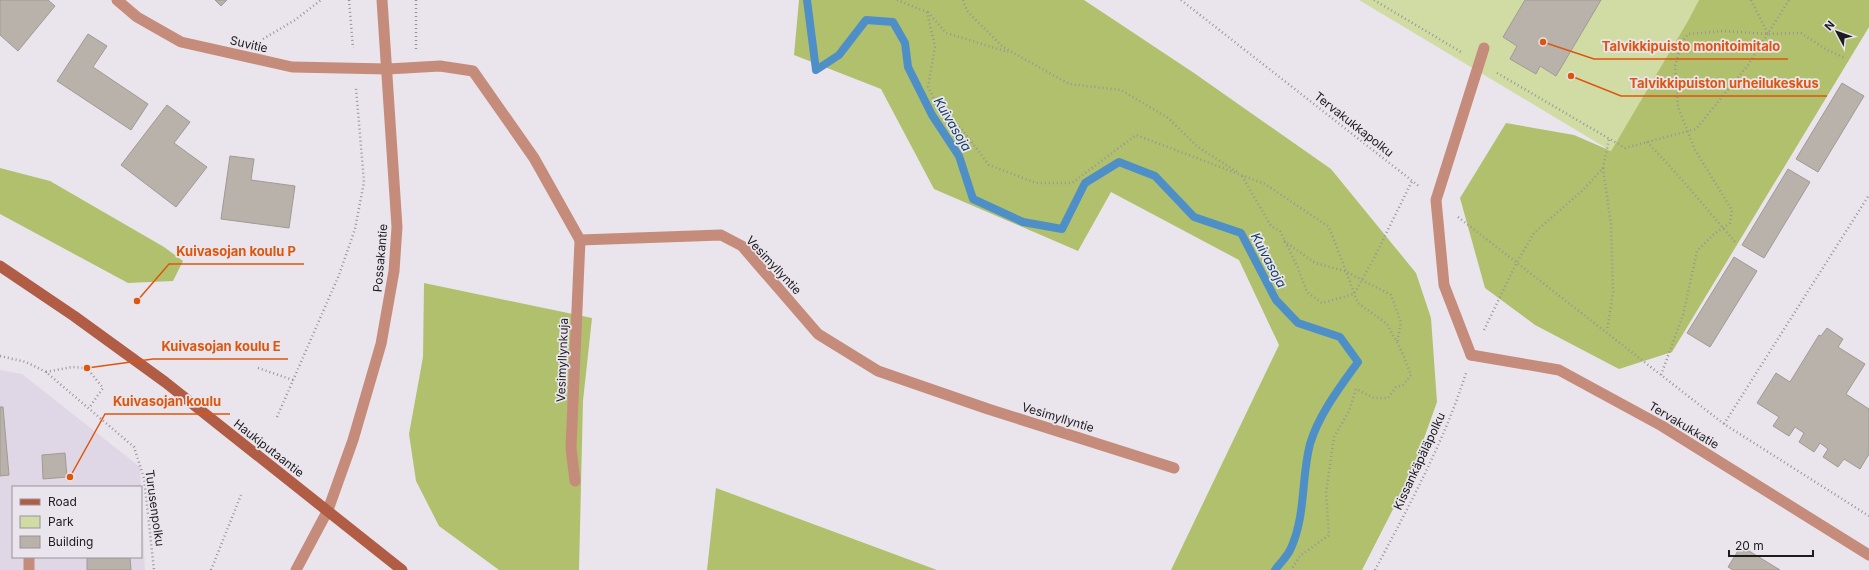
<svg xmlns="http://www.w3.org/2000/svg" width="1869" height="570" viewBox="0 0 1869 570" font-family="Inter,sans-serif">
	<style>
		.built { fill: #e0d7e6; fill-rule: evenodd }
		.green { fill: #d1dca5 }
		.forest { fill: #b1c06d }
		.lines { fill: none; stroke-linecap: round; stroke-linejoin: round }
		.stream { stroke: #4e8fc8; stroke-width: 8 }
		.building { fill: #b9b2ab; stroke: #a19a93 }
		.path { stroke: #98949a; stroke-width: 2.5; stroke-dasharray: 1 3; stroke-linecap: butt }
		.service { stroke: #c68c7b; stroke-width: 11 }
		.minor { stroke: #c68c7b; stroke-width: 11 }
		.tertiary { stroke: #c68c7b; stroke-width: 11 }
		.secondary { stroke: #b15d46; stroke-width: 11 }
		.labels { text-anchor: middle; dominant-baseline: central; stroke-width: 3.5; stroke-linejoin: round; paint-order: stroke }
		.street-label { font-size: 12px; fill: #1d1b1e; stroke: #eae5ed }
		.water-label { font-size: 13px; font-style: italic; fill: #104066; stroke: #eae5ed }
		.leader { fill: none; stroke: #de560d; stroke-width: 1.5 }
		.callout-dot { fill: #de560d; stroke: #eae5ed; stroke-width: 1.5 }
		.callout-label { font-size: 13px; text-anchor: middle; font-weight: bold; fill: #de560d; stroke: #eae5ed; stroke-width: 3.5; stroke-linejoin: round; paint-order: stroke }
	</style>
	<rect width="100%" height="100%" fill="#eae5ed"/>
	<path class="built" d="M0 370 22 374 140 467 145 570H0ZM13 487H141V557H13Z"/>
	<polygon class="green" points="1359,0 1702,0 1611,151"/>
	<g class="forest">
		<polygon points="799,0 1084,0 1194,73 1331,169 1416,273 1431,318 1437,402 1412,472 1362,570 1171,570 1279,345 1239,260 1111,192 1078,251 934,189 881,89 794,55"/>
		<polygon points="1699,0 1869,0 1869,27 1672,352 1619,369 1535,325 1485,288 1460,198 1506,123 1574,135 1611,151 1688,21"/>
		<polygon points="0,168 50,181 164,247 183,261 173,281 128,283 0,214"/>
		<polygon points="424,283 592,318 583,401 579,570 499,570 439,526 416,481 409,434 423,357"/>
		<polygon points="716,488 937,570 707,570"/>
	</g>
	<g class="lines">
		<path class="stream" d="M807 0 816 70 839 55 866 20 893 22 905 43 908 67 932 115 959 156 973 199 1023 222 1062 229 1085 183 1119 162 1155 176 1194 217 1241 233 1276 300 1298 323 1340 337 1358 362C1340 387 1319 414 1310 444 1301 478 1306 515 1291 548 1288 556 1280 563 1275 570"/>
	</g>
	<g class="building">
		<polygon points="0,0 48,0 55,6 18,51 0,35"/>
		<polygon points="215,0 227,0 221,6"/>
		<polygon points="1525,0 1601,0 1556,76 1540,66 1536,74 1510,59 1517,46 1503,37"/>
		<polygon points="88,34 107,46 93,67 148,104 131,130 57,81"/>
		<polygon points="1842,83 1864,96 1818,172 1796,159"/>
		<polygon points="167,105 190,122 174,143 207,167 176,207 121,165"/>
		<polygon points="230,156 254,159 251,180 295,186 289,228 221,219"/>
		<polygon points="1788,169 1810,182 1764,258 1742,245"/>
		<polygon points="1734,257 1757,271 1710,347 1687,333"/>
		<polygon points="1827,328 1843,339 1838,347 1865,364 1846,394 1869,409 1869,454 1860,469 1844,459 1838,467 1823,457 1828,449 1820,443 1814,452 1799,442 1804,433 1795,427 1789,436 1773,426 1779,417 1757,403 1776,373 1790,382 1819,335 1821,336"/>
		<polygon points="0,407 3,407 9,475 0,476"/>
		<polygon points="65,453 67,477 43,479 42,455"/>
		<polygon points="1741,546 1780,570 1733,570 1728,567"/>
		<polygon points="87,557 130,557 131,570 87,570"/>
	</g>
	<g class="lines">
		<g class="path">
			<polyline points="349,0 353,48"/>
			<polyline points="897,0 927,12 935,47 928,87 939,109 961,128 989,165 1036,183 1072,183 1136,135 1265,184 1329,227 1358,303 1387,324 1403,354 1411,375 1403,385 1396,387 1388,398 1374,398 1356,389 1349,411 1334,437 1326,493 1329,535 1300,556 1291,570"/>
			<polyline points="963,0 967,11 1003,47 1069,84 1121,90 1168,118 1198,147 1237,172"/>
			<polyline points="1181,0 1420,187"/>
			<polyline points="1374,0 1461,52"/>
			<polyline points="1751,0 1768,34"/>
			<polyline points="928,12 946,33 1008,52"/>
			<polyline points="263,39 295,20 321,0"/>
			<polyline points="416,49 416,0"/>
			<polyline points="1497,73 1625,148 1696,129 1748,65 1789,0"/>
			<path d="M1647 142C1678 174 1706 208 1735 242"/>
			<polyline points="1603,168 1611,224 1613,292 1607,331"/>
			<polyline points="1242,176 1271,226 1280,231 1298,268 1307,292 1322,303 1354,294 1374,258 1412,181"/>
			<polyline points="1458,217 1724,424 1869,516"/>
			<polyline points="1284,241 1315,263 1345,271 1391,295 1401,322 1397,344"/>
			<polyline points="1484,330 1517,262 1534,233 1584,189 1603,168 1609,139"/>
			<polyline points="0,356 26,362 46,372 134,447 144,478 154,570"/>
			<polyline points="258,368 293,380"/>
			<polyline points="46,372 72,367 87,368 103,388 89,408"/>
			<polyline points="1661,375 1683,315 1697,251 1713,235 1730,223 1732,210 1695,150 1678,107 1675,66 1682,42 1688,34 1724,31 1768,34 1801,33 1827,50 1845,58"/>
			<polyline points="277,417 339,275 355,229 364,182 356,88"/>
			<polyline points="1724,424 1869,195"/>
			<polyline points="211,570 241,495"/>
			<path d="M1375 570C1409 506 1444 442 1466 373"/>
		</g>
		<g class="service">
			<polyline points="1471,355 1444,285 1436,200 1484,48"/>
			<polyline points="29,558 29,570"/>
		</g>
		<g class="minor">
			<polyline points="117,0 137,17 181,42 292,67 388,69 440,66 473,71 534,158 580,240 721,235 742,246 818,334 878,371 988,409 1174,468"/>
			<polyline points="1471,355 1559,370 1662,426 1869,555"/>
			<polyline points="575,481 571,448 580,240"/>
			<polyline points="328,510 353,440 381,344 394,271 397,227 382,0"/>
		</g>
		<polyline class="tertiary" points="296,570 328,510"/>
		<polyline class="secondary" points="0,266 74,316 165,382 402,570"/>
	</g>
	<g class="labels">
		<g class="street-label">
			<text transform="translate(249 44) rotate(13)">Suvitie</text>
			<text transform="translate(1354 124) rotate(38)">Tervakukkapolku</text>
			<text transform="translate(380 258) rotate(-85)">Possakantie</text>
			<text transform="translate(774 265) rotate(47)">Vesimyllyntie</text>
			<text transform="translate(562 360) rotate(-88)">Vesimyllynkuja</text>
			<text transform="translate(1058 417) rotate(17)">Vesimyllyntie</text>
			<text transform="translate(1684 425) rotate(31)">Tervakukkatie</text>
			<text transform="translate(269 448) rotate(38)">Haukiputaantie</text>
			<text transform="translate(1419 461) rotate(-65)">Kissankäpäläpolku</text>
			<text transform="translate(155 508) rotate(82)">Turusenpolku</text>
		</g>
		<g class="water-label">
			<text transform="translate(953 124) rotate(59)">Kuivasoja</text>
			<text transform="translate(1269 260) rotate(62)">Kuivasoja</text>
		</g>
	</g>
	<path class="leader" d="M1543 42L1594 59H1788M1571 76L1621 96H1827M137 301L169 264H304M87 368L153 359H288M70 477L105 414H230"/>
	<g class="callout-dot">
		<circle cx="1543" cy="42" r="4"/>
		<circle cx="1571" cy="76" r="4"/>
		<circle cx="137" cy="301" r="4"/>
		<circle cx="87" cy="368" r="4"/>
		<circle cx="70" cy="477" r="4"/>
	</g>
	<g class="callout-label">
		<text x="1691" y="51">Talvikkipuisto monitoimitalo</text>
		<text x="1724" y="88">Talvikkipuiston urheilukeskus</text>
		<text x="236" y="256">Kuivasojan koulu P</text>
		<text x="221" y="351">Kuivasojan koulu E</text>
		<text x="167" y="406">Kuivasojan koulu</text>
	</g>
	<rect x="12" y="486" width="130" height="72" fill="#eae5ed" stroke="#98949a"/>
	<rect x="20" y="499" width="20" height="6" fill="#b15d46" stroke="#98949a"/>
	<text x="48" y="506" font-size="12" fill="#1d1b1e">Road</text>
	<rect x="20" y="516" width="20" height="12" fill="#d1dca5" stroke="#98949a"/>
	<text x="48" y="526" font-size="12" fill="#1d1b1e">Park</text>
	<rect x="20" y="536" width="20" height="12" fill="#b9b2ab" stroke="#98949a"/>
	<text x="48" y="546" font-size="12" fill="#1d1b1e">Building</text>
	<g transform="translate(1837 32) rotate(311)" stroke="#eae5ed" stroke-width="3" paint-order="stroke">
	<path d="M0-3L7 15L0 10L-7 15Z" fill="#1d1b1e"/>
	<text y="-6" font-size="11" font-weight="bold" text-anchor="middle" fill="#1d1b1e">N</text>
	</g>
	<path d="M1729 550v6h84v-6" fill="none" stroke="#1d1b1e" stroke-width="2"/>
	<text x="1735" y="550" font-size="12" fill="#1d1b1e" stroke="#eae5ed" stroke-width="3" paint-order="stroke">20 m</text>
</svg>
